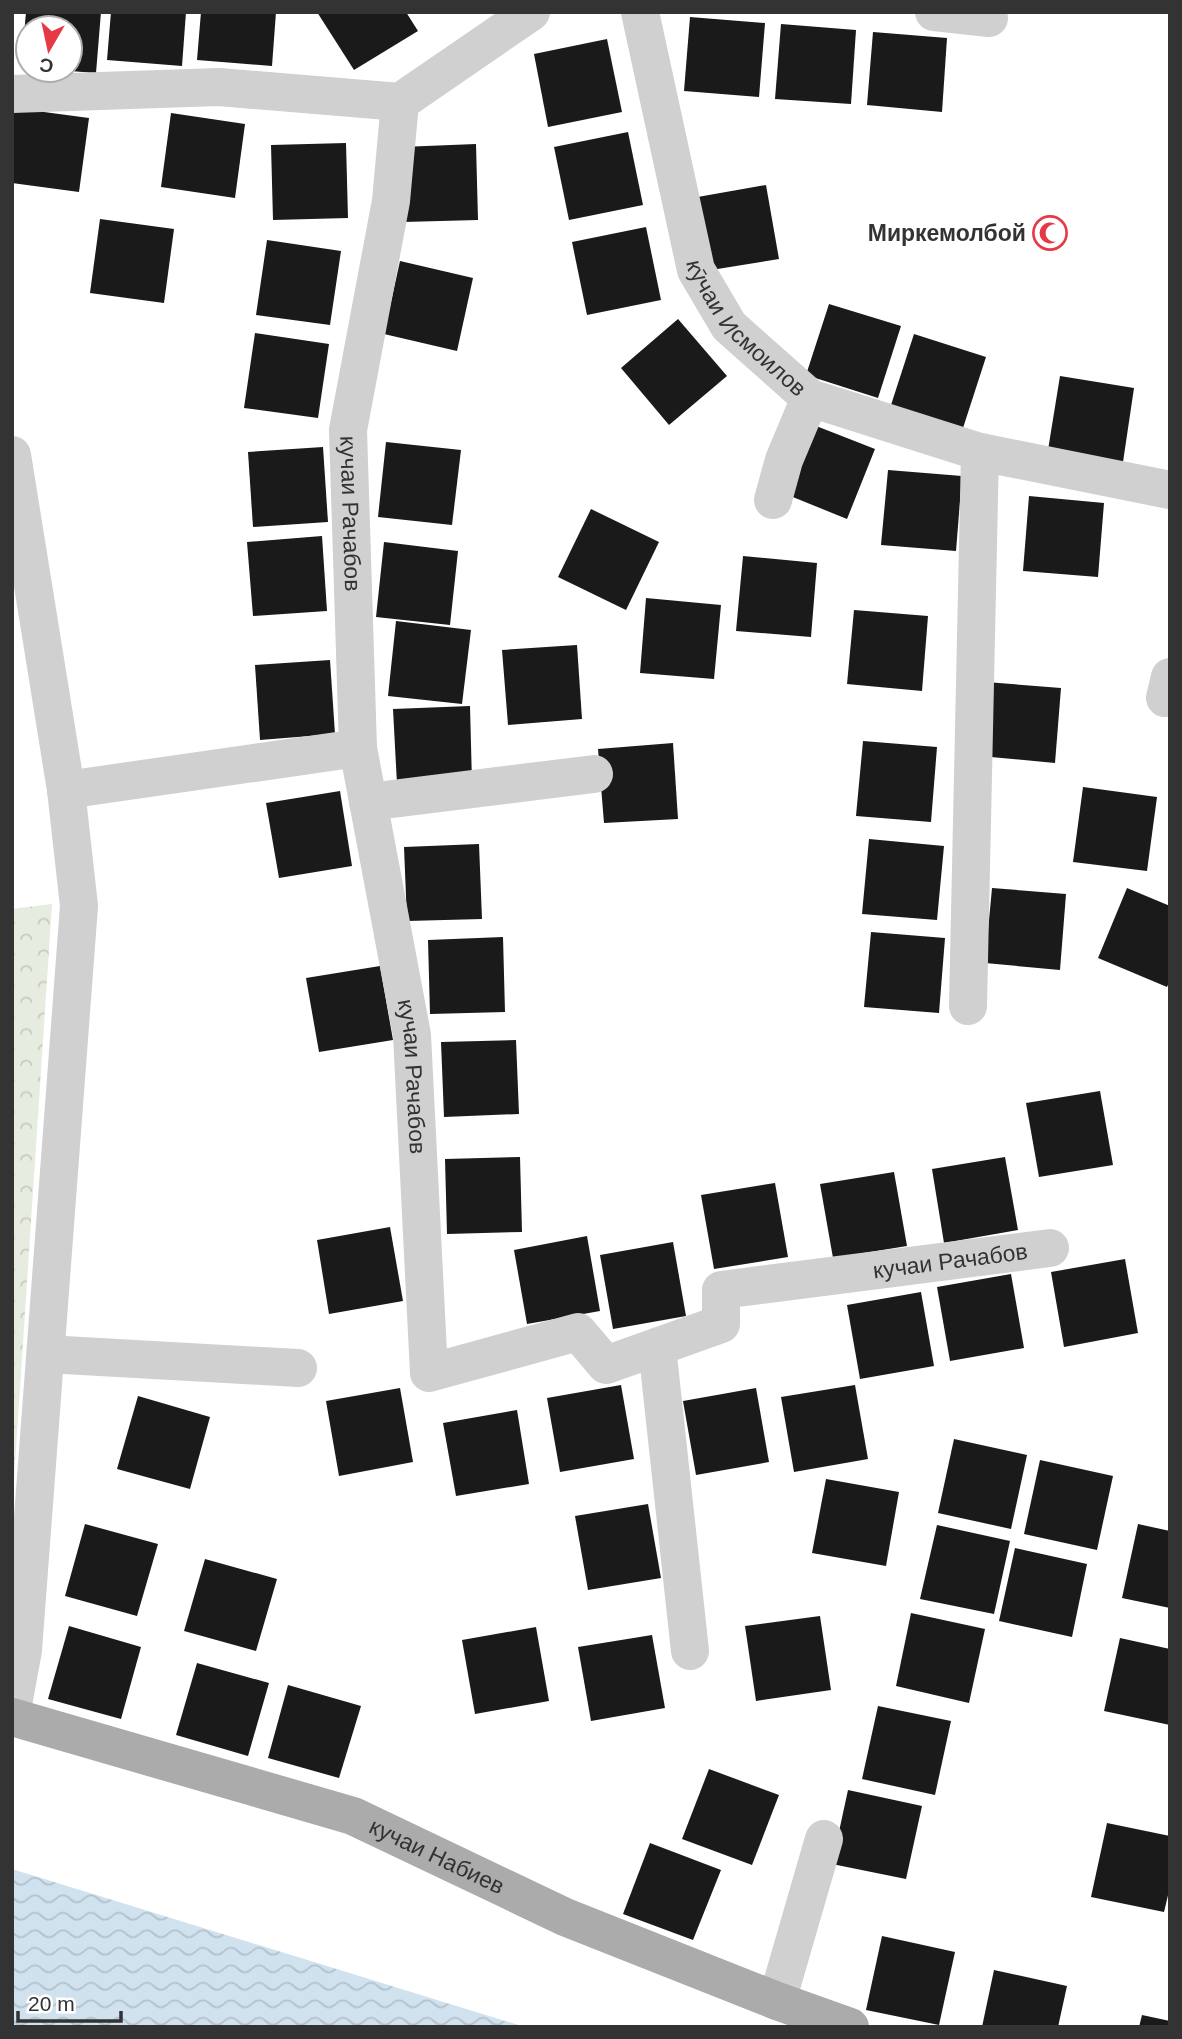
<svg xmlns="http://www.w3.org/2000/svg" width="1182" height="2039" viewBox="0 0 1182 2039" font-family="Arial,sans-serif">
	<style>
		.forest { fill: url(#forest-crowns) }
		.water { fill: url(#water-waves) }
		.building { fill: #1a1a1a }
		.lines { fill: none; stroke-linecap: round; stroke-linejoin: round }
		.minor { stroke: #d0d0d0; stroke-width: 38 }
		.major { stroke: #ababab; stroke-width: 38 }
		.labels { text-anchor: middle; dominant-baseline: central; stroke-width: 7; stroke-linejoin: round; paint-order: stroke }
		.poi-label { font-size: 23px; font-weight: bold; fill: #333; stroke: #fff; text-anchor: end }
		.street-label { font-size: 23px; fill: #333; stroke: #fff }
	</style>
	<defs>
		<pattern id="forest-crowns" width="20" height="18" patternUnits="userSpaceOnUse" patternTransform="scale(1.75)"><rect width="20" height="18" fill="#e6ecdf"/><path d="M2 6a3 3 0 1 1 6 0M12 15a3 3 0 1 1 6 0" fill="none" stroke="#c6cbc0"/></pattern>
		<pattern id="water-waves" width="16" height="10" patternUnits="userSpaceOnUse" patternTransform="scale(1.75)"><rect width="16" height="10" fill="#cfe2ee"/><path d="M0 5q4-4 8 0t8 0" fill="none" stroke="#b2c2cd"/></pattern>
	</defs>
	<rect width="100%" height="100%" fill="#fff"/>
	<polygon class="forest" points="52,904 12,1509 12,909"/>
	<polygon class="water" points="12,1869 525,2027 12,2027"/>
	<g class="building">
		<polygon points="26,12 101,12 96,73 70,71 70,28 28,28 28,68 21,68"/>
		<polygon points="111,12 186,12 182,66 107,60"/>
		<polygon points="201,12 276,12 272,66 197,60"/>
		<polygon points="317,12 406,12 418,31 354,70"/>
		<polygon points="690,17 765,23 759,97 684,91"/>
		<polygon points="781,24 856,30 851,104 775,99"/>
		<polygon points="873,32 947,38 942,112 867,105"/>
		<polygon points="607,39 622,112 548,127 534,54"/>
		<polygon points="14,108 89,118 79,192 12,183"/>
		<polygon points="171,113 245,124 235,198 161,187"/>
		<polygon points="628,132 643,205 569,220 554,147"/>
		<polygon points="346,143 348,218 273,220 271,145"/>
		<polygon points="476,144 478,220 403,222 401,147"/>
		<polygon points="766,185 779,259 705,271 692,198"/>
		<polygon points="100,219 174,229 164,303 90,293"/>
		<polygon points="646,227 661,300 587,315 572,242"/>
		<polygon points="267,240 341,251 330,325 256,315"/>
		<polygon points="400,261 473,278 457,351 384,334"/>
		<polygon points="829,304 901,326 878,398 806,375"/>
		<polygon points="678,319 727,376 669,425 621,368"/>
		<polygon points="255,333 329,344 318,418 244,408"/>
		<polygon points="914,334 986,357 963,428 891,405"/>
		<polygon points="1060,376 1134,388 1123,462 1048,450"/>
		<polygon points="806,422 875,449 847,519 778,491"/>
		<polygon points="386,442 461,450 452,525 378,517"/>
		<polygon points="323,447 328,522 253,527 248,452"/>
		<polygon points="888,470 962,476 956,551 881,545"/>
		<polygon points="1029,496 1104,503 1098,577 1023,571"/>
		<polygon points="591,509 659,542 626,610 558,577"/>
		<polygon points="322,536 327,611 253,616 247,542"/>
		<polygon points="384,542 458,551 450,625 376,617"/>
		<polygon points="743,556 817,563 811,637 736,631"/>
		<polygon points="646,598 721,605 714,679 640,673"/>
		<polygon points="854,610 928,616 922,691 847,684"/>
		<polygon points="396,621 471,630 462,704 388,696"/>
		<polygon points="577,645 582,719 508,725 502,650"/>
		<polygon points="330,660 335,734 260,740 255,665"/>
		<polygon points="986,682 1061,688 1055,763 980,756"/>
		<polygon points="470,706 472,783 397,784 393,709"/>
		<polygon points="863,741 937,747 931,822 856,816"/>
		<polygon points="673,743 678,819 604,823 598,749"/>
		<polygon points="1083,787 1157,797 1147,871 1073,862"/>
		<polygon points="340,791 352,866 279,878 266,803"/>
		<polygon points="869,839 944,846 937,920 862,914"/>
		<polygon points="479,844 482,919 407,921 404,847"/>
		<polygon points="992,888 1066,894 1060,970 985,963"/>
		<polygon points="1127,888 1170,906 1170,980 1167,987 1098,958"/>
		<polygon points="871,932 945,938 939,1013 864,1007"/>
		<polygon points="503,937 505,1012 430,1014 428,940"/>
		<polygon points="380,966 393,1040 319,1052 306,978"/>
		<polygon points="516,1040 519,1114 444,1117 441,1042"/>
		<polygon points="1100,1091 1113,1165 1039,1177 1026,1103"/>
		<polygon points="520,1157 522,1232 447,1234 445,1159"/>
		<polygon points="1005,1157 1018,1230 944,1243 932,1169"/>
		<polygon points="894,1172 907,1246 833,1258 820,1184"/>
		<polygon points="775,1183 788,1257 714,1269 701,1195"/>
		<polygon points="390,1227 403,1301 329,1314 317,1240"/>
		<polygon points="587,1236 600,1311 527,1324 514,1250"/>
		<polygon points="673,1242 686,1316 613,1329 600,1255"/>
		<polygon points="1125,1259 1138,1333 1064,1347 1051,1272"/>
		<polygon points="1011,1274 1024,1348 950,1361 937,1287"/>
		<polygon points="921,1292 934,1366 860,1379 847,1305"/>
		<polygon points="621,1385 634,1459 560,1472 547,1398"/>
		<polygon points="855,1385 868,1459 794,1472 781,1397"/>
		<polygon points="400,1388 413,1462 339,1476 326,1401"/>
		<polygon points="756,1388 769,1462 696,1475 683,1401"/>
		<polygon points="138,1396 210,1417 190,1489 117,1469"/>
		<polygon points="517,1410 529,1484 456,1496 443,1423"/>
		<polygon points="954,1439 1027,1455 1011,1529 938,1513"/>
		<polygon points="1040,1460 1113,1476 1097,1550 1024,1534"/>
		<polygon points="826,1479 899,1492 886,1566 812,1553"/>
		<polygon points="648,1504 661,1578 588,1590 575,1516"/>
		<polygon points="85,1524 158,1544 137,1616 65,1596"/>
		<polygon points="1138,1524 1170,1531 1170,1608 1122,1598"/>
		<polygon points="937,1525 1010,1541 994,1614 920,1599"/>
		<polygon points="1015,1548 1087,1564 1072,1637 999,1621"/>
		<polygon points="205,1559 277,1579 256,1651 184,1631"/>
		<polygon points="911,1613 985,1629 969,1703 896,1686"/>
		<polygon points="820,1616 831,1690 756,1701 745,1626"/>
		<polygon points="69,1626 141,1647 121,1719 48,1699"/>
		<polygon points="536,1627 549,1701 475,1714 462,1640"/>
		<polygon points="652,1635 665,1708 591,1721 578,1647"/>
		<polygon points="1120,1638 1170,1649 1170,1725 1104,1711"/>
		<polygon points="197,1663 269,1683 248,1756 176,1735"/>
		<polygon points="288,1685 361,1706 339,1778 268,1758"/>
		<polygon points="878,1706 951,1721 935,1795 862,1779"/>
		<polygon points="709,1769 779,1795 752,1865 682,1839"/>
		<polygon points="848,1790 922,1806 906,1879 832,1864"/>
		<polygon points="1107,1823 1170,1836 1170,1887 1164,1912 1091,1897"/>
		<polygon points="650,1843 721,1870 693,1940 623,1914"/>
		<polygon points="882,1936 955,1952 939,2025 866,2010"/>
		<polygon points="994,1970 1067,1986 1058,2027 982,2027"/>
		<polygon points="1142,2015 1170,2021 1170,2027 1139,2027"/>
	</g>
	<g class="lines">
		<g class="minor">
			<path id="s1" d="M640 12 696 270 729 326 810 398 980 452 1170 490"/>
			<polyline points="934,12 989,18"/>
			<polyline points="12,94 219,87 400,102 531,12"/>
			<path id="s2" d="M400 102 391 201 348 430 358 748 412 1035 429 1373 578 1332 606 1365 721 1324V1290L1050 1248"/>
			<polyline points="12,455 66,790 79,906 23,1650 12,1710"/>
			<polyline points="773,500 784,460 810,398"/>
			<polyline points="1165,698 1170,677"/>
			<polyline points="66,790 358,748"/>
			<polyline points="368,802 594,774"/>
			<polyline points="968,1006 980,452"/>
			<polyline points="657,1347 690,1651"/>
			<polyline points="46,1354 298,1368"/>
			<polyline points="777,2001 824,1839"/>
		</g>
		<path class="major" id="s3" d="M12 1717 353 1816 565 1917 777 2001 850 2027"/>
	</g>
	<defs>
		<g id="mosque-ring" transform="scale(1.75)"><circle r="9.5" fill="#fff" stroke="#e63946" stroke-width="1.5"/><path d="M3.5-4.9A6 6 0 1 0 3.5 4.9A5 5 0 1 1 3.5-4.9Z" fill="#e63946"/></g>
	</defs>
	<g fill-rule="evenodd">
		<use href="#mosque-ring" x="1050" y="233"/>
	</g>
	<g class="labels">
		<g class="poi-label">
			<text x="1026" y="233">Миркемолбой</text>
		</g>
		<g class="street-label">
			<text stroke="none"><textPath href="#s1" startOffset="341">кӯчаи Исмоилов</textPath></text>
			<text stroke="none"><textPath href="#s2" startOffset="416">кучаи Рачабов</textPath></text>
			<text stroke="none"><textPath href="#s2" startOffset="984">кучаи Рачабов</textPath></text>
			<text stroke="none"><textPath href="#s2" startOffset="1866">кучаи Рачабов</textPath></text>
			<text stroke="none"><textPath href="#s3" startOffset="448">кучаи Набиев</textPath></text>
		</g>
	</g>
	<rect width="1182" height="2039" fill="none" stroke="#333333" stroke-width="28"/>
	<g transform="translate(49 49) rotate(189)"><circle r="33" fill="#ffffff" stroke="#adadad" stroke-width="2"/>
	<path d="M0-5L12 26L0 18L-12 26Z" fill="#e63946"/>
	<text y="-10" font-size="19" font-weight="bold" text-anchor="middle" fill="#333333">С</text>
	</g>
	<path d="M18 2011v10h103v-10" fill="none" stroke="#333333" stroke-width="3.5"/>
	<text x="28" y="2011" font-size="21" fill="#333333" stroke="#ffffff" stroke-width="5" paint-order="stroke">20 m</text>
</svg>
